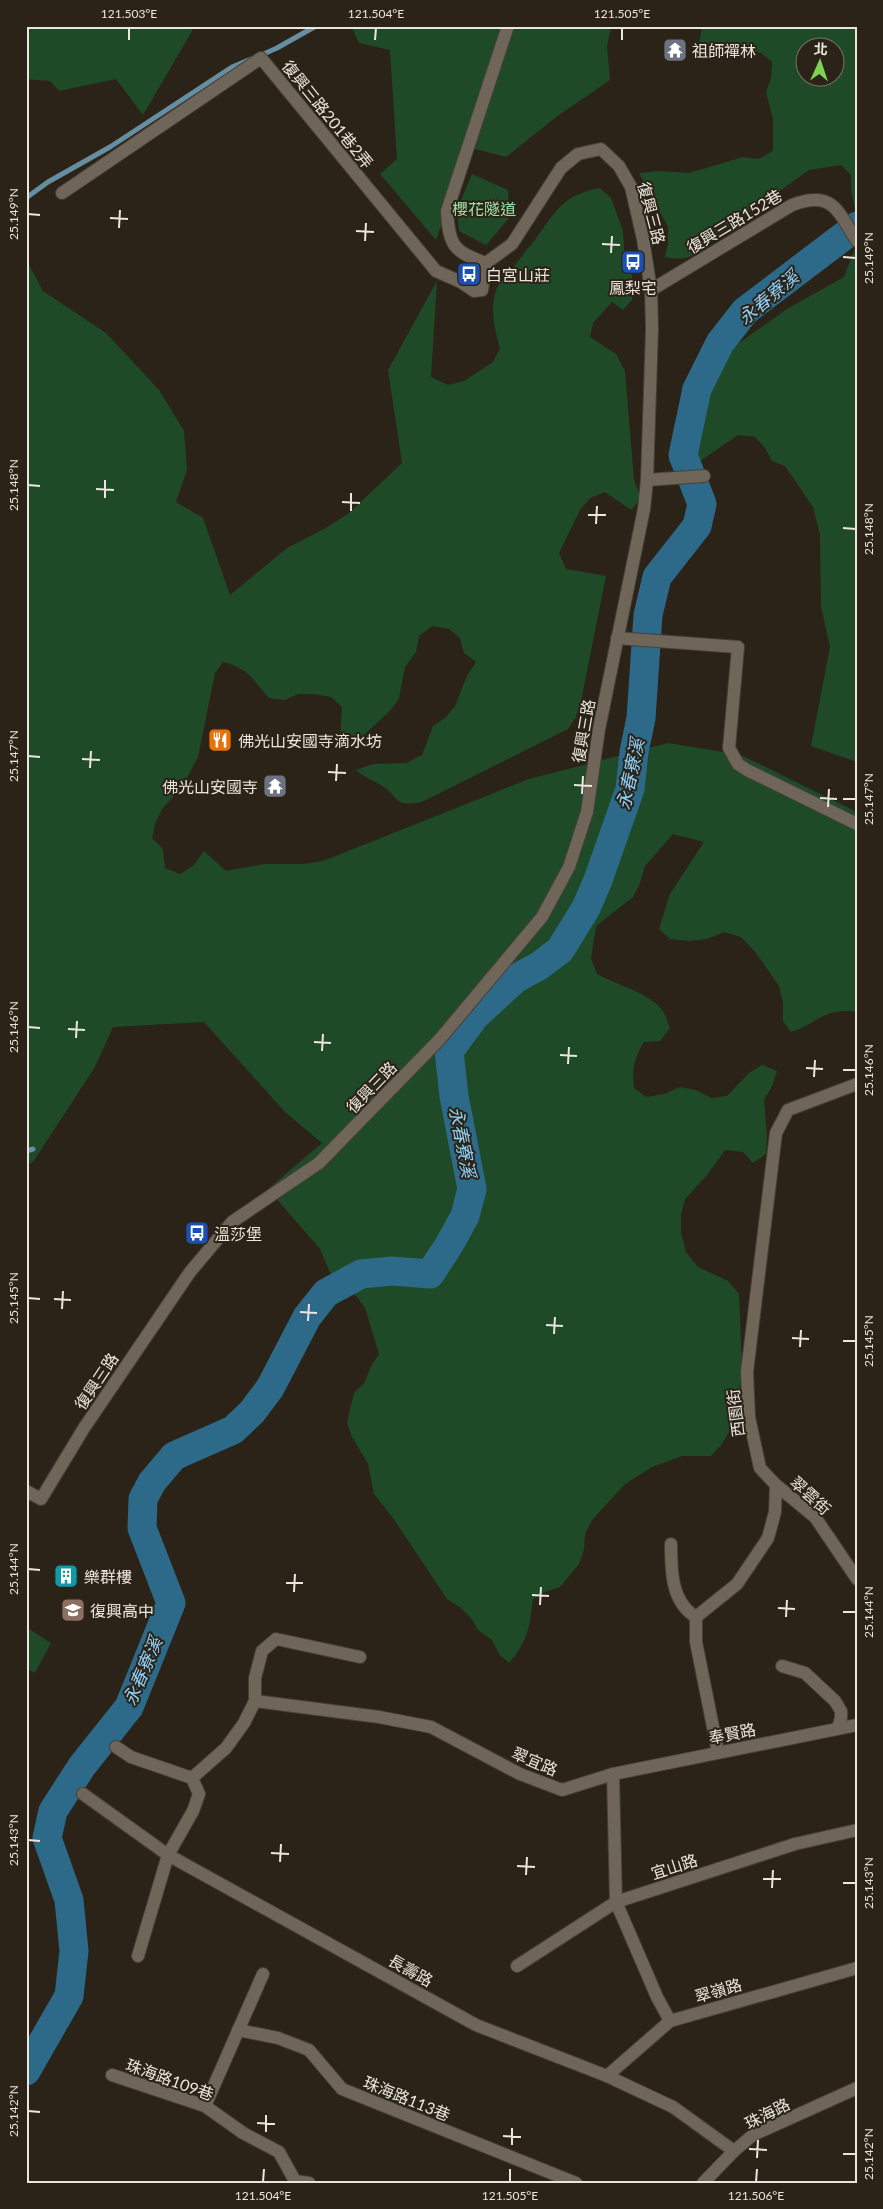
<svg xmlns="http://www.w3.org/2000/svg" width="883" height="2209" viewBox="0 0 883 2209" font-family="Lato,'Noto Sans TC',sans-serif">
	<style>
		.green { fill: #1f4a28; fill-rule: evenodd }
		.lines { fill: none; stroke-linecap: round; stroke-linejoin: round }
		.stream { stroke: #668ea2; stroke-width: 5 }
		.river { stroke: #2d6988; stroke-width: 29 }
		.street-casing { stroke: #474037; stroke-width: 14 }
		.street { stroke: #6f6659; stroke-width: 12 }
		.ticks { fill: none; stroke: #eae5dd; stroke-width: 2 }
		.labels { text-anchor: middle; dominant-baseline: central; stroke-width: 4; stroke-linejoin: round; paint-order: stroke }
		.poi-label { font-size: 16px; fill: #eae5dd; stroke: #2b2317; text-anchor: start }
		.street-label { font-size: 16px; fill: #eae5dd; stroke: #2b2317 }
		.park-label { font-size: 16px; fill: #9be2a6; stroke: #2b2317 }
		.water-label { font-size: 18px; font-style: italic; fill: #8ed2f9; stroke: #2b2317 }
		.neatline { fill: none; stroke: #eae5dd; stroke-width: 2 }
		.ticks-label { font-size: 12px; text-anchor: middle; fill: #eae5dd }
	</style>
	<rect width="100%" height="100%" fill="#2b2317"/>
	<g class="green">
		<polygon points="26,26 195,26 143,115 116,79 59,91 50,81 26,79"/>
		<polygon points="351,26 611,26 607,46 610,80 556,117 506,157 468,147 436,240 380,174 397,159 390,50 359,43"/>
		<path d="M702 26H857V220L851 190V175L841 165 809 170 718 235C703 252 689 263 665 257L668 243V227L639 173 658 171 689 173 743 157 759 159 773 151V119L766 92 771 78 772 62 761 53 746 49 731 56 710 55 699 46ZM806 48H836V78H806Z"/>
		<polygon points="472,174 508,190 510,217 486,245 459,231 457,210"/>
		<path d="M600 188 611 198 623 231 624 249 632 266V300L623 310 612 302 593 323 590 337 616 354 625 371 634 480 641 498 631 510 605 492 590 498 580 510 559 553 566 569 606 576 581 701 576 717 568 729 422 802C392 808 400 796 381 785 372 780 364 777 356 770L373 764 406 763 422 755 433 726 445 718 455 706 467 676 476 662 464 653 460 638 449 629 432 626 419 636 416 652 405 667 399 698 390 711 357 741 340 740 342 707 331 697 314 694H298L285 700 269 698C252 679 250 669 223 662L215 673 198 757 182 787 162 809 155 824 152 838 163 849 165 868 180 874 194 865 204 851 226 871 264 864H304L323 861 529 779 668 743 741 755 857 812V1012C824 1007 819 1023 791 1032L783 1021V1004L779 986 756 953 741 937 724 932 707 939 689 941 670 939 659 929 670 894 704 842 673 834 645 866 640 883 633 897 596 926 591 958 597 974C616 985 654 994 664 1013 667 1018 668 1023 670 1028L660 1041 644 1042C634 1058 632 1069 634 1088L646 1097 664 1094 680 1087 696 1090 711 1098 727 1096 749 1073 762 1065 777 1071 772 1086 764 1100 767 1135 766 1154 753 1163 743 1152 725 1150 708 1174 685 1199 681 1214V1233L686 1252 698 1267 728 1281 739 1294 742 1367 738 1416 722 1444 711 1456H682L652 1467 625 1484 592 1520 585 1534 584 1550 579 1564 560 1587 545 1592 533 1599C529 1628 529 1639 509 1663L499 1654 492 1640 478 1630 471 1618 461 1608 447 1599 393 1518 374 1494 368 1464 351 1435 347 1422 354 1393 365 1382 370 1368 379 1354 365 1308 357 1297 331 1275 320 1249 268 1189 322 1143 285 1112 204 1022 113 1027 95 1067 33 1162 26 1165V259L43 291 106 333 159 390 184 431 187 470 176 502 203 518 230 595 287 548 326 528 349 513 402 463 388 370 437 281 431 377 448 385 464 381 493 362 500 348C495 331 489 307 497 288 499 282 507 276 511 271 519 259 528 249 537 237 556 210 565 194 600 188Z"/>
		<polygon points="857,243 857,762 811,746 830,647 821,607 820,535 813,507 785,466 772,461 765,448 755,437 738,435 687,470 669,462 675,431 685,416 681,401 682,386 691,373 705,362 719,357 787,309 844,277"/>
		<polygon points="26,1627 51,1643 35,1673 26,1668"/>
	</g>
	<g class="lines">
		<g class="stream">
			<polyline points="259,56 277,48 316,26"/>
			<polyline points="26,198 48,182 110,147 232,67 251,59"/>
			<polyline points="26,1151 33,1149"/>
		</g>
		<polyline class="river" points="26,2071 69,1996 74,1951 69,1900 47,1838 53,1811 82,1766 129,1707 171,1603 142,1528 143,1499 152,1482 174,1456 233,1430 252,1412 270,1388 307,1317 326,1293 361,1274 392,1271 430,1274 449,1245 465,1216 472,1189 454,1096 449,1051 475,1016 515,979 539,966 560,950 586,908 598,880 630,789 634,752 641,718 648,615 657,577 697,526 702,504 683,455 697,389 720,343 745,311 857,226"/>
		<g class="street-casing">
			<g id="street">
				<polyline points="62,193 261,58 436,271 461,282 474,291 482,290 486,263"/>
				<path d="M651 290 792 205C833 190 837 210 857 241"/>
				<polyline points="647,480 704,476"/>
				<polyline points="617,638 738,647 729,748 738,764 747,770 857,824"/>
				<polyline points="857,1084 788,1110 776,1133 747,1372 749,1417 760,1468 776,1485 815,1517 857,1579"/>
				<path d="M26 1491 41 1499 84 1428 190 1272 232 1222 319 1163 440 1039 542 917 569 867 587 812 599 729 644 509 647 480 652 329 651 290 643 239 631 187 619 166 601 149 578 154 561 168 512 244 486 263C453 252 449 245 447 211L508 26"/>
				<path d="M671 1544C671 1570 671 1602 696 1617"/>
				<polyline points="782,1666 805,1673 835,1701 841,1711 841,1718 838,1728"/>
				<polyline points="255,1701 379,1717 431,1727 520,1774 562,1790 613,1774 857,1725"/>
				<polyline points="116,1747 131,1757 192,1778 199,1794 193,1811 168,1855 138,1956"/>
				<polyline points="718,1752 696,1642 696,1617 737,1584 768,1538 775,1512 776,1485"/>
				<polyline points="613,1774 616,1902 657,1997 670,2021"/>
				<polyline points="192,1778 226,1748 244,1723 255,1701 255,1678 262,1651 276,1639 360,1657"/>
				<polyline points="83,1794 168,1855 476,2025 607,2076 673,2107 734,2151"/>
				<polyline points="517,1966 616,1902 795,1844 857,1830"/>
				<polyline points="238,2030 278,2038 309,2050 342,2089 576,2183"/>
				<polyline points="112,2075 205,2106 243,2133 279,2152 295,2181 309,2183"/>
				<polyline points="607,2076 670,2021 857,1968"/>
				<polyline points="205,2106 263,1974"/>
				<polyline points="703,2183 734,2151 753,2135 857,2088"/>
			</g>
		</g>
		<use href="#street" class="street"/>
	</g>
	<path class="ticks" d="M129 40V28M375 40 376 28M622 40V28M28 214 40 215M110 218 128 219M119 228 120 210M356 231 374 232M365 241 366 223M602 244 620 245M611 253 612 236M843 257 856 258M28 485 40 486M96 489 114 490M105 498V480M342 502 360 503M351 511V493M588 515H606M596 524 597 506M843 528 856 529M28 756 40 757M82 759 100 760M90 768 91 751M328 772 346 773M336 781 337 764M574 785 592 786M582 794 583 776M820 798 837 799M843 799H856M828 807 829 789M28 1027 40 1028M68 1029 85 1030M76 1038 77 1021M314 1042 331 1043M322 1051 323 1034M560 1055 577 1056M568 1064 569 1047M806 1068 823 1069M843 1070H856M814 1077 815 1060M28 1298 40 1299M54 1299 71 1300M62 1309 63 1291M300 1312 317 1313M308 1321 309 1304M546 1325 563 1326M554 1334 555 1317M792 1338 809 1339M843 1341H856M800 1347 801 1330M28 1569 40 1570M286 1583H303M294 1592 295 1574M532 1595 549 1596M540 1605 541 1587M778 1608 795 1609M843 1612H856M786 1617 787 1600M28 1840 40 1841M271 1853 289 1854M280 1862 281 1844M517 1866 535 1867M526 1875 527 1857M763 1879H781M843 1883H856M772 1888 773 1870M28 2111 40 2112M257 2123 275 2124M266 2132V2115M503 2136 521 2137M512 2145V2128M749 2149 767 2150M843 2154H856M757 2158 758 2140M263 2182 264 2169M510 2182V2169M756 2182 757 2169"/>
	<defs>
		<g id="temple-square" transform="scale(1.25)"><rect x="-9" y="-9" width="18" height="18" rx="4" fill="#6b7280" stroke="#2b2317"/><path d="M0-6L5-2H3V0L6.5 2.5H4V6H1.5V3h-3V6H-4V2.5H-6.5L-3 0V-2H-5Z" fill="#fff"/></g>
		<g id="bus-square" transform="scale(1.25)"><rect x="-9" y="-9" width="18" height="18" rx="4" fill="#1a4fb4" stroke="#2b2317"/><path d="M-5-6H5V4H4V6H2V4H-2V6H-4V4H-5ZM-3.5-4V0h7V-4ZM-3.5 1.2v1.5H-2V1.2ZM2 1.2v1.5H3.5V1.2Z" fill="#fff"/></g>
		<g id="restaurant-square" transform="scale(1.25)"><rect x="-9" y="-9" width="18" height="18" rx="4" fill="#e8710a" stroke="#2b2317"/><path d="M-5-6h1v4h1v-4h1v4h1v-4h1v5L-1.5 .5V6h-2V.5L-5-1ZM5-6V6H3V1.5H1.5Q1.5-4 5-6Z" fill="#fff"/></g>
		<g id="building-square" transform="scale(1.25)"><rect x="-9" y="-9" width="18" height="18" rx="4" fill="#0f9aa8" stroke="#2b2317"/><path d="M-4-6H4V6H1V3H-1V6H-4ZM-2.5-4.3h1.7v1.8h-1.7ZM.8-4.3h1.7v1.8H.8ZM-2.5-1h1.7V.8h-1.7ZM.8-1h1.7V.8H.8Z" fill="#fff"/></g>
		<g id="school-square" transform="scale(1.25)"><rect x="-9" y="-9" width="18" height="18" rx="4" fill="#8d6e63" stroke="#2b2317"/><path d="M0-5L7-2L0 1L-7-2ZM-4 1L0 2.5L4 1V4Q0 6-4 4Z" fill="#fff"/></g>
	</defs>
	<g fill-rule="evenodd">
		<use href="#temple-square" x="675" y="50"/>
		<use href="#bus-square" x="633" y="262"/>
		<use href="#bus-square" x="469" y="274"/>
		<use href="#restaurant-square" x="220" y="740"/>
		<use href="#temple-square" x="275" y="786"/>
		<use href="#bus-square" x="197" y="1233"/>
		<use href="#building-square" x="66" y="1576"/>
		<use href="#school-square" x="73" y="1610"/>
	</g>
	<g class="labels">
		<g class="poi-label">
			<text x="692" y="50">祖師禪林</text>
			<text x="486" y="274">白宮山莊</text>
			<text x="633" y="287" text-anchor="middle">鳳梨宅</text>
			<text x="238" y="740">佛光山安國寺滴水坊</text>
			<text x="258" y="786" text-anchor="end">佛光山安國寺</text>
			<text x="214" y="1233">溫莎堡</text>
			<text x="84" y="1576">樂群樓</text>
			<text x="90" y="1610">復興高中</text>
		</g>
		<g class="street-label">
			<text transform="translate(328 114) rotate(51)">復興三路201巷2弄</text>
			<text transform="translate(652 213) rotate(75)">復興三路</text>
			<text transform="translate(734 221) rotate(-31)">復興三路152巷</text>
			<text transform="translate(583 731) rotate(-80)">復興三路</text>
			<text transform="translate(371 1087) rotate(-46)">復興三路</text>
			<text transform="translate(96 1381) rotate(-56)">復興三路</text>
			<text transform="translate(735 1413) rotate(-97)">西園街</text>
			<text transform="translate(811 1495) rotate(42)">翠雲街</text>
			<text transform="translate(732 1733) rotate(-11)">奉賢路</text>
			<text transform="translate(535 1761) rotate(23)">翠宜路</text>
			<text transform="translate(674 1866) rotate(-18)">宜山路</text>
			<text transform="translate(411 1970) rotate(29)">長壽路</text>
			<text transform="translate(718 1990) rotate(-16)">翠嶺路</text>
			<text transform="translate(170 2079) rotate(20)">珠海路109巷</text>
			<text transform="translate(407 2098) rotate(22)">珠海路113巷</text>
			<text transform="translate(767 2113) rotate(-27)">珠海路</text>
		</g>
		<g class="park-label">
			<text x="484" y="208">櫻花隧道</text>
		</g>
		<g class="water-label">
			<text transform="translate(768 297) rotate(-40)">永春寮溪</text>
			<text transform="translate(630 774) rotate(-78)">永春寮溪</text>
			<text transform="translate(463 1142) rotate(79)">永春寮溪</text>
			<text transform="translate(142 1671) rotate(-67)">永春寮溪</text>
		</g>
	</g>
	<rect width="883" height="2209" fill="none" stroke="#2b2317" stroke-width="55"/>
	<g transform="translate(820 62) rotate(3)"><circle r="24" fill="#2b2317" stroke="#777166"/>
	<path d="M0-4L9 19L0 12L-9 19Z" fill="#7dd154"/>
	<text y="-8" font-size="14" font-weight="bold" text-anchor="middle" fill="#eae5dd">北</text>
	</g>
	<rect x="28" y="28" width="828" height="2154" class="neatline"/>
	<g class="ticks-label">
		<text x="129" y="18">121.503°E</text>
		<text x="376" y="18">121.504°E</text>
		<text x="622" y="18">121.505°E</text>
		<text transform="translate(14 214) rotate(-90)" y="4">25.149°N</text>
		<text transform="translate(869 258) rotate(-90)" y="4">25.149°N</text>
		<text transform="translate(14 485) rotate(-90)" y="4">25.148°N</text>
		<text transform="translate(869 529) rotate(-90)" y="4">25.148°N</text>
		<text transform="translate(14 756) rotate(-90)" y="4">25.147°N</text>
		<text transform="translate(869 799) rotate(-90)" y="4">25.147°N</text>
		<text transform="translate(14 1027) rotate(-90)" y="4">25.146°N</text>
		<text transform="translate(869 1070) rotate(-90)" y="4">25.146°N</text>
		<text transform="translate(14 1298) rotate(-90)" y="4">25.145°N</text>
		<text transform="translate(869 1341) rotate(-90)" y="4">25.145°N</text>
		<text transform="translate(14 1569) rotate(-90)" y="4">25.144°N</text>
		<text transform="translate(869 1612) rotate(-90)" y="4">25.144°N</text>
		<text transform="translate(14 1840) rotate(-90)" y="4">25.143°N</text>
		<text transform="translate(869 1883) rotate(-90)" y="4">25.143°N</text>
		<text transform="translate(14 2111) rotate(-90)" y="4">25.142°N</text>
		<text transform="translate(869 2154) rotate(-90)" y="4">25.142°N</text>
		<text x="263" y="2200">121.504°E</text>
		<text x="510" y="2200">121.505°E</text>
		<text x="756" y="2200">121.506°E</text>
	</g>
</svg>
